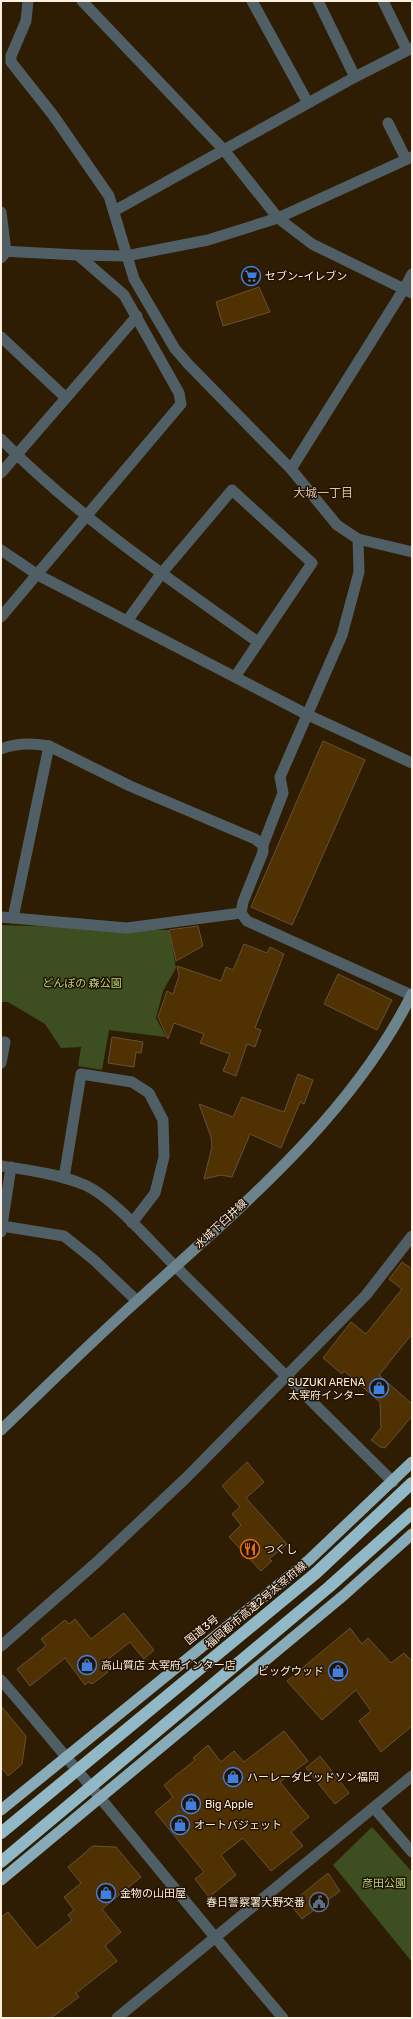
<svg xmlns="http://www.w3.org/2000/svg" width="413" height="2019" viewBox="0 0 413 2019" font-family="Rubik,'Noto Sans JP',sans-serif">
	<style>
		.green { fill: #3d4f21 }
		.building { fill: #503202; stroke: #655137 }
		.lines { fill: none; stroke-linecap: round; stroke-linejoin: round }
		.minor { stroke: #4f5f65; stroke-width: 11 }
		.tertiary { stroke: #4f5f65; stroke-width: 11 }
		.secondary { stroke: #6a838c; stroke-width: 11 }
		.trunk { stroke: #87abb8; stroke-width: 11 }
		.motorway-bridge { stroke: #90b8c6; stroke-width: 12 }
		.labels { text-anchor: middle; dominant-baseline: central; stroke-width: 3; stroke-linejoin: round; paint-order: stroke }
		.poi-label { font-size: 11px; fill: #fcefe0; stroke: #231200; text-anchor: start }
		.park-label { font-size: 11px; fill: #b1d47c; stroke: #231200 }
		.street-label { font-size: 11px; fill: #fcefe0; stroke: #231200 }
		.neighbourhood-label { font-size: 12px; fill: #dec6a9; stroke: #231200 }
	</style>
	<rect width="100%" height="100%" fill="#2e1c03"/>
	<g class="green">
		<polygon points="1,925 169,930 176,968 163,991 156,1018 166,1037 109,1030 102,1070 78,1066 81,1047 61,1048 45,1024 8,1002 1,1002"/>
		<polygon points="372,1827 412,1872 412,1962 333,1865"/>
	</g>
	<g class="building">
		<polygon points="259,287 270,312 223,326 216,302"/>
		<polygon points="323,741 365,760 292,925 251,907"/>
		<polygon points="198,926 203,946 176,961 169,930"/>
		<polygon points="244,944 267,953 270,947 284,954 255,1028 261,1030 255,1047 247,1044 236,1076 223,1071 230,1054 200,1043 204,1034 174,1023 168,1039 158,1017 167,991 173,994 179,976 177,966 221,981 226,967 233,970"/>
		<polygon points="338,974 392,1000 377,1030 324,1004"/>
		<polygon points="112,1037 143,1042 141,1053 136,1052 134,1067 108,1063"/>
		<polygon points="298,1074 313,1080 304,1104 300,1102 281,1148 250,1134 232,1177 221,1175 204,1179 212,1147 211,1137 199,1104 233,1117 242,1097 284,1112"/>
		<polygon points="402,1262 412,1269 412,1334 379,1375 412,1404 412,1416 385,1448 380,1447 371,1440 381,1428 380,1402 344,1371 342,1374 323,1358 351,1322 366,1334 402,1289 389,1279"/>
		<polygon points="247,1462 264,1482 246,1498 287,1544 269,1559 272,1561 261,1571 229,1537 241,1525 232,1514 240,1507 222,1486"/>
		<polygon points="124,1613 154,1650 144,1659 130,1642 102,1664 108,1672 92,1684 88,1682 85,1685 65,1658 30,1686 17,1669 46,1646 41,1639 65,1620 69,1624 75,1619 91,1639"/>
		<polygon points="350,1628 362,1644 368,1638 391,1663 404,1653 412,1661 412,1726 381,1752 359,1721 371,1711 356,1690 322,1720 287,1681"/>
		<polygon points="1,1706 26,1736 22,1764 8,1776 1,1767"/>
		<polygon points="284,1731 308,1761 280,1782 309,1817 291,1832 303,1846 271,1871 243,1838 221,1855 236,1875 209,1897 195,1879 204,1872 155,1812 173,1797 164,1785 195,1760 193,1758 208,1745 221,1762 234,1751 244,1762"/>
		<polygon points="320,1756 349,1793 335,1804 306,1768"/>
		<polygon points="93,1846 116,1847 141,1877 102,1909 121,1932 105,1946 117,1961 76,1993 79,1997 51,2018 1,2018 1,1917 8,1912 37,1948 72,1920 68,1915 74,1910 64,1897 81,1883 68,1867"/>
		<polygon points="328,1873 340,1891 302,1919 290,1904"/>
	</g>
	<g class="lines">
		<g class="minor">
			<polyline points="28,1 26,21 11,56 11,62 53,115 109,196 134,279 175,349 189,365 291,469 337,525 358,539 412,552"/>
			<polyline points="252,1 308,103"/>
			<polyline points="318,1 355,77"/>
			<polyline points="383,1 407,50"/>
			<polyline points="388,123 406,159"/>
			<polyline points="114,211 355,77 412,48"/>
			<polyline points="1,212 6,252 1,258"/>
			<polyline points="1,337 65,397"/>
			<path d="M1 439C78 517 169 579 258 642"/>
			<polyline points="291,469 404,289 412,274"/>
			<polyline points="1,473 137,316"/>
			<polyline points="358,539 359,572 342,635 280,777 283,793 263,845 263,852 243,902 241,913 247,921 411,995"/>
			<polyline points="1,550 38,575 306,714 412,763"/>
			<polyline points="1,617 181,404 179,393 124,295 78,255"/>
			<polyline points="127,621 161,574 232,490 312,563 235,677"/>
			<path d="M1 749C16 743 33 743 49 746L130 786 255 839 263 845"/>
			<polyline points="1,917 127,928 241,913"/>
			<polyline points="13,918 49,746"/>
			<polyline points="1,1042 5,1042 1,1063"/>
			<polyline points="64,1178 81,1074 132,1082 149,1093 163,1120 164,1157 155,1193 132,1223"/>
			<polyline points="2,1226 64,1236 94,1260 137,1301"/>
			<polyline points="1,1232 11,1167"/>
			<polyline points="176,1267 393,1482"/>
			<polyline points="374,1808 412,1852"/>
		</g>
		<g class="tertiary">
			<polyline points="82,1 224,150 278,218 312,244 412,293"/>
			<polyline points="1,251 78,255 126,256 208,240 278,218 412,157"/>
			<path d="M1 1166C28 1170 59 1174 85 1185 114 1198 152 1244 176 1267"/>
			<polyline points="1,1646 97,1562 186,1478 366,1295 412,1236"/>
			<path d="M1 1680C97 1791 187 1906 283 2018"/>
			<polyline points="117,2018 412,1776"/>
		</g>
		<path class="secondary" d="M1 1430C46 1387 91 1342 137 1301 238 1209 350 1118 412 994"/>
		<g class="trunk">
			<polyline points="1,1810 309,1560 412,1462"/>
			<polyline points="1,1880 344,1595 412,1534"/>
		</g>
		<g class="motorway-bridge">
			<polyline points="1,1833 316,1573 412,1483"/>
			<polyline points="1,1862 329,1587 412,1513"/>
		</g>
	</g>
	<defs>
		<g id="supermarket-ring" transform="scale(1)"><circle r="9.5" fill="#231200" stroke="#3f7fe0" stroke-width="1.5"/><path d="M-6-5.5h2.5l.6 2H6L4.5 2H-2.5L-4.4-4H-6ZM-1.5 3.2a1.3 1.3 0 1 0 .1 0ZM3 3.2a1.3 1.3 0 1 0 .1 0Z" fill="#3f7fe0"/></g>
		<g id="shop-ring" transform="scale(1)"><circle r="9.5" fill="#231200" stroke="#3f7fe0" stroke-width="1.5"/><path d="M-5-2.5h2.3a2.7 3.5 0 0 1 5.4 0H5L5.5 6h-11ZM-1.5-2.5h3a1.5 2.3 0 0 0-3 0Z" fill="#3f7fe0"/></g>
		<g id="restaurant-ring" transform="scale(1)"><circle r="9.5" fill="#231200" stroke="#e8710a" stroke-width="1.5"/><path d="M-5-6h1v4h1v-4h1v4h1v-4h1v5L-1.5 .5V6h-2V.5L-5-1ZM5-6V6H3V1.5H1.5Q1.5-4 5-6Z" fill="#e8710a"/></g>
		<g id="civic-ring" transform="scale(1)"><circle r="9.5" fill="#231200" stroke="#5c6f8a" stroke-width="1.5"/><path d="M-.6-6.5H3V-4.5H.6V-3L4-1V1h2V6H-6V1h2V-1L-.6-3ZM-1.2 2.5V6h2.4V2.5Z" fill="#5c6f8a"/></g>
	</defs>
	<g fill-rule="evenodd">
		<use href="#supermarket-ring" x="251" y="276"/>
		<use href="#shop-ring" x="379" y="1388"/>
		<use href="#restaurant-ring" x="250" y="1549"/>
		<use href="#shop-ring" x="87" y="1665"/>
		<use href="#shop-ring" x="338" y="1671"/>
		<use href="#shop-ring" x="233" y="1777"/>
		<use href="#shop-ring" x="191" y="1804"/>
		<use href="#shop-ring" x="180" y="1825"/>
		<use href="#shop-ring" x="106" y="1893"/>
		<use href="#civic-ring" x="319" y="1902"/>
	</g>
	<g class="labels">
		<g class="poi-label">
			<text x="265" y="276">セブン-イレブン</text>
			<text x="365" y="1382" text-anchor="end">SUZUKI ARENA<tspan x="365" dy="13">太宰府インター</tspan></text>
			<text x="264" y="1549">つくし</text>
			<text x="101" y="1665">高山質店 太宰府インター店</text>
			<text x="324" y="1671" text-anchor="end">ビッグウッド</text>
			<text x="247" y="1777">ハーレーダビッドソン福岡</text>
			<text x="205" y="1804">Big Apple</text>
			<text x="194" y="1825">オートバジェット</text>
			<text x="120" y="1893">金物の山田屋</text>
			<text x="305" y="1902" text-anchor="end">春日警察署大野交番</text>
		</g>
		<g class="park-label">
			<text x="82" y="983">どんぽの 森公園</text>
			<text x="384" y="1883">彦田公園</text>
		</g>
		<g class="street-label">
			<text transform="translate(221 1224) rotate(-43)">水城下臼井線</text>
			<text transform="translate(256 1605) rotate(-40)">福岡都市高速2号太宰府線</text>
			<text transform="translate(202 1630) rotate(-39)">国道3号</text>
		</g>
		<g class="neighbourhood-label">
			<text x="323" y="493">大城一丁目</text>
		</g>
	</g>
	<rect width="413" height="2019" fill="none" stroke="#fcefe0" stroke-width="4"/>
</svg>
